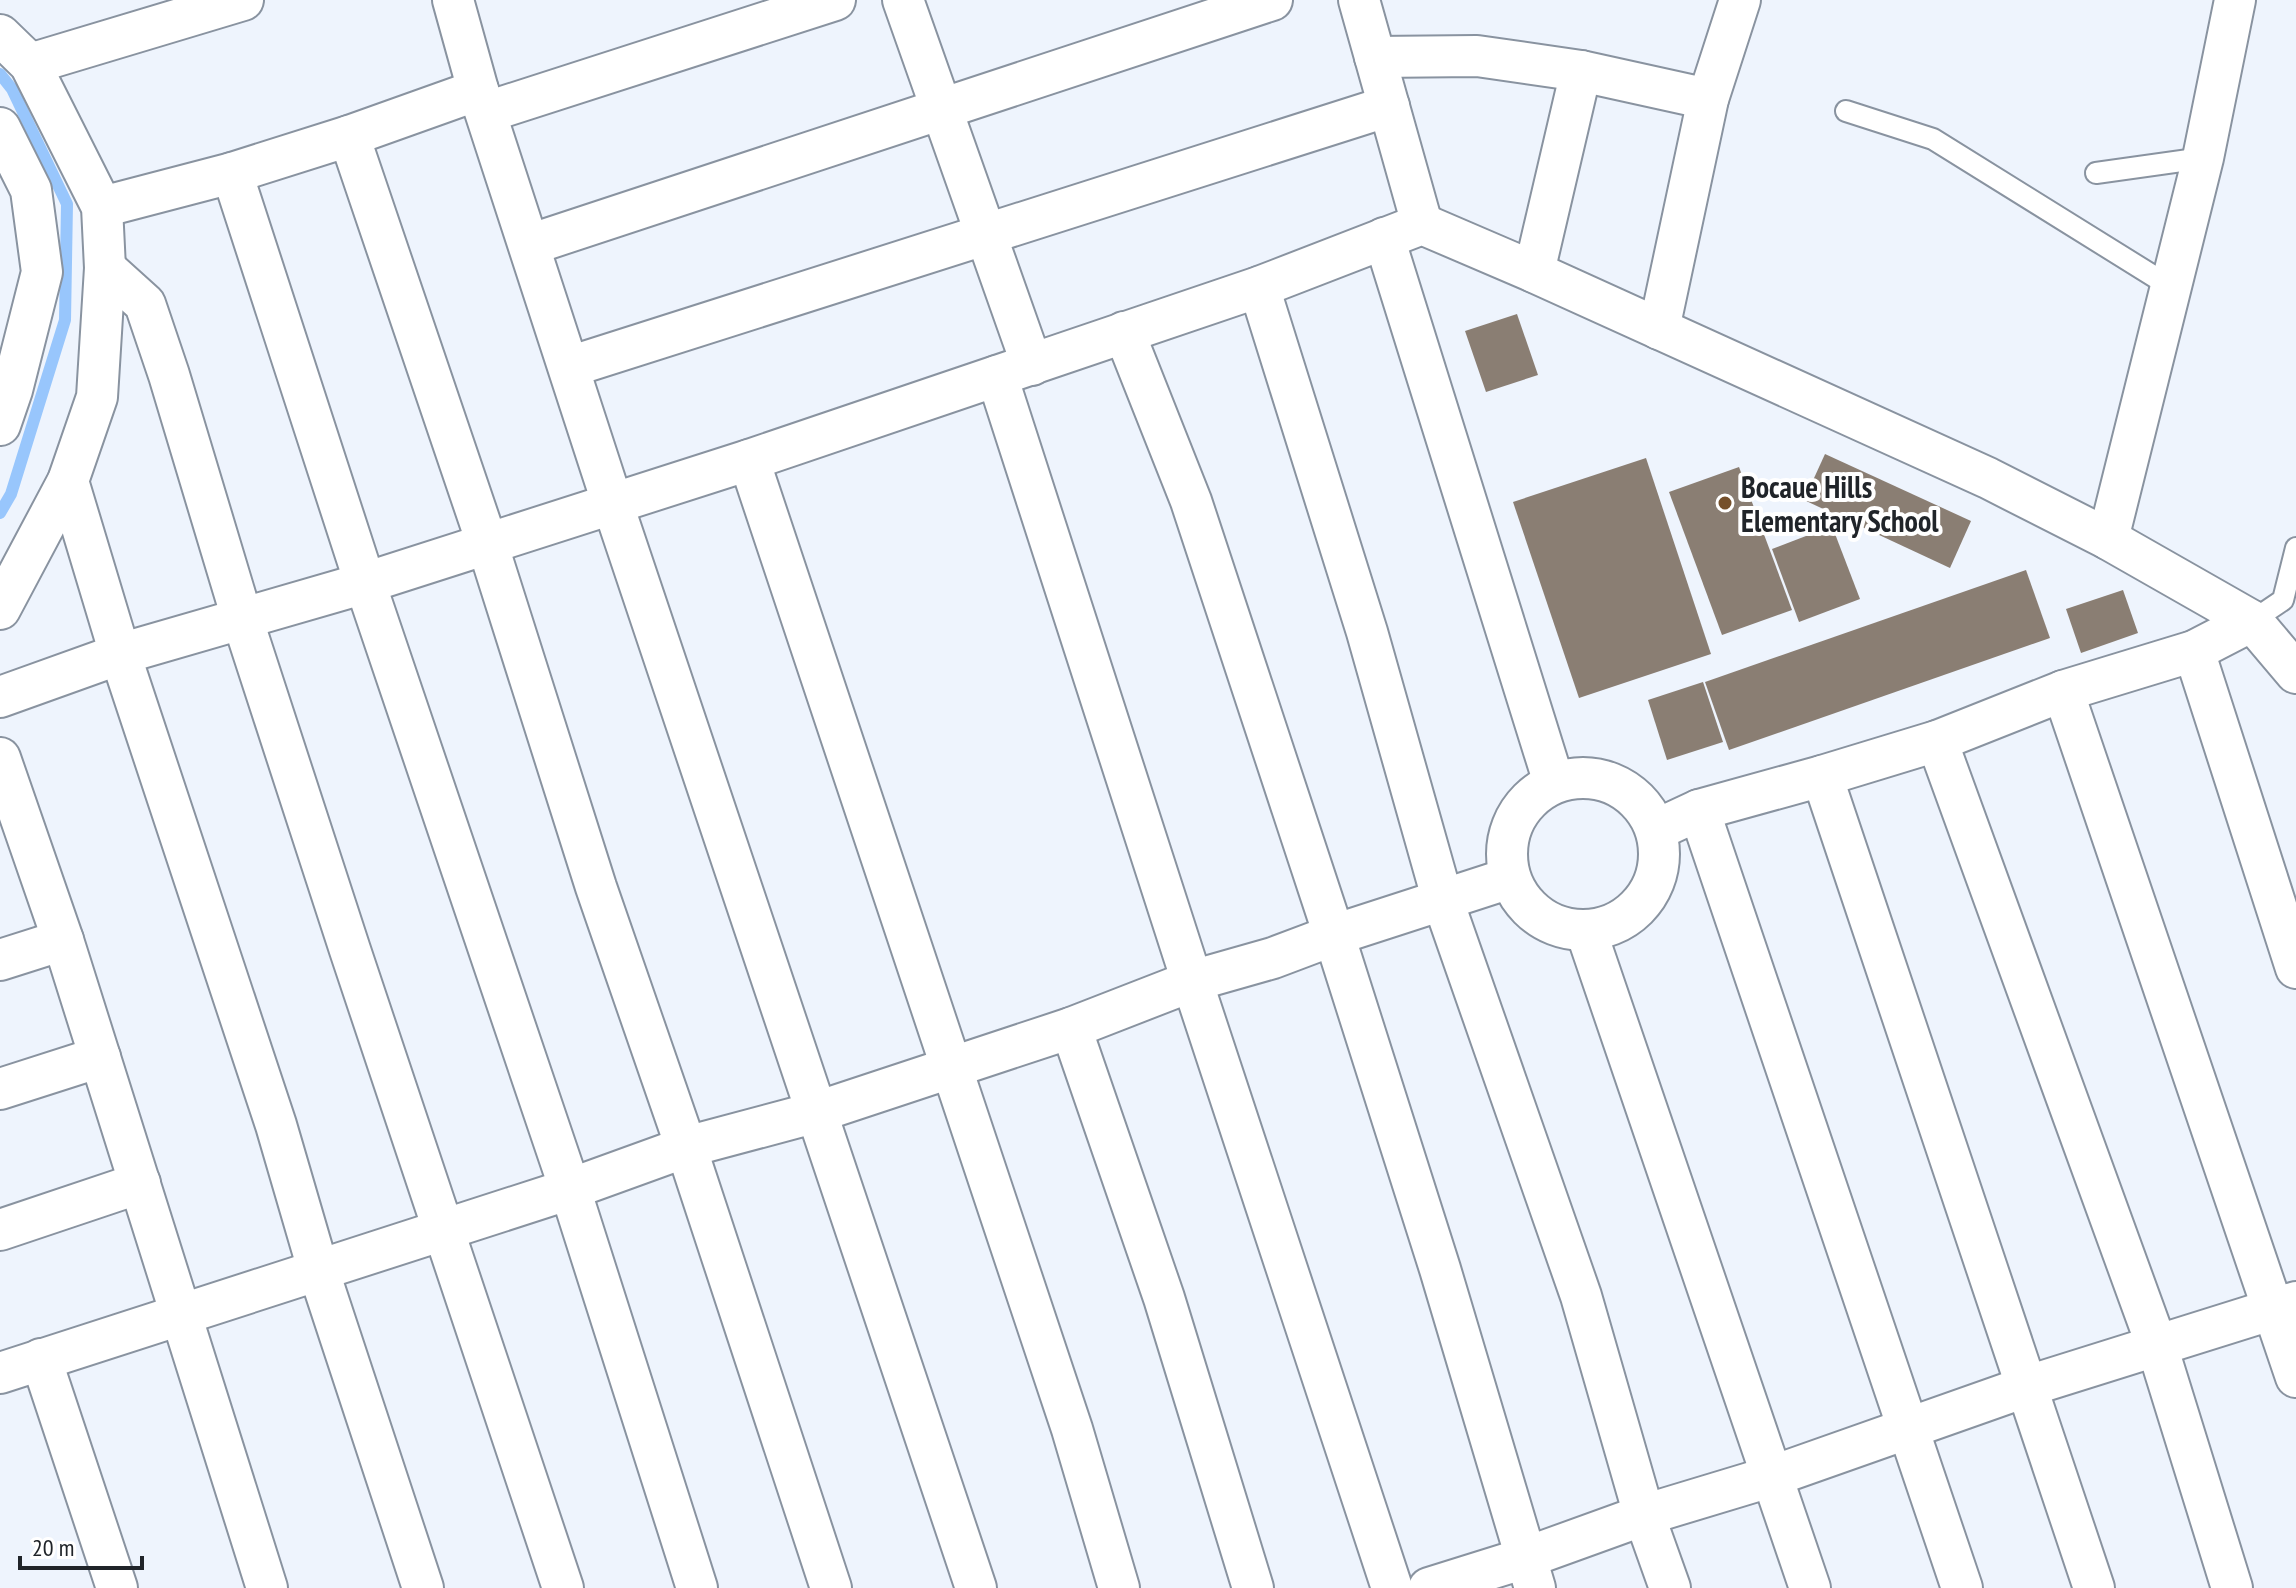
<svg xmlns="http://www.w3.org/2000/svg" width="2296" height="1588" viewBox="0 0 2296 1588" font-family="'PT Sans Narrow',sans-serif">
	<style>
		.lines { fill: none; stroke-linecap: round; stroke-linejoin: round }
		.stream { stroke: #98c6fc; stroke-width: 12 }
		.building { fill: #8a7e73 }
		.lane-casing { stroke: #8993a0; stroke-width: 24 }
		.street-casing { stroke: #8993a0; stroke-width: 44 }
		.lane { stroke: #fff; stroke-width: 20 }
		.street { stroke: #fff; stroke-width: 40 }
		.poi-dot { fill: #75502b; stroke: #fff; stroke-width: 3 }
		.labels { text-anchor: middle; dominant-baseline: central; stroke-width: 8; stroke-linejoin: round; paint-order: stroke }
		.poi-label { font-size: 30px; font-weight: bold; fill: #202429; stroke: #fff; text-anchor: start }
	</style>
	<rect width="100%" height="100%" fill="#eef4fd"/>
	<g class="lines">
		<polyline class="stream" points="0,74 12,89 67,204 65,320 11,494 0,513"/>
	</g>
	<g class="building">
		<polygon points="1517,314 1538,375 1486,392 1465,331"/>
		<polygon points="1825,454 1971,521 1950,568 1804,500"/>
		<polygon points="1646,458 1711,654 1579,698 1513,502"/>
		<polygon points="1739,467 1792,610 1722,635 1669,492"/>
		<polygon points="1832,526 1860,599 1799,622 1772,549"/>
		<polygon points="2026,570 2050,638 1729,750 1705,682"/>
		<polygon points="2123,590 2138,633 2081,653 2066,609"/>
		<polygon points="1703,682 1723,742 1667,760 1648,700"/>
	</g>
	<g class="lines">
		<g class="lane-casing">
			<g id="lane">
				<polyline points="1846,111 1933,139 2171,287"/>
				<polyline points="2096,173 2203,158"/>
				<polyline points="2252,621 2283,600 2296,548"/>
			</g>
		</g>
		<g class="street-casing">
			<g id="street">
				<polyline points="453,0 478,90 613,505 976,1588"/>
				<polyline points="903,0 1032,365"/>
				<polyline points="1359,0 1422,224"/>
				<polyline points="0,35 30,64 102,207 105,268 97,397 68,481 0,609"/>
				<polyline points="1375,57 1477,56 1581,71 1708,99"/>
				<polyline points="30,64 243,0"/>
				<polyline points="487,112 835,0"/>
				<polyline points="0,128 31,190 42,272 12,390 0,425"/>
				<polyline points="349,136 487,543 596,887 686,1147 831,1588"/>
				<polyline points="232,173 365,583 570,1189 697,1588"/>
				<polyline points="102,207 232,173 349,136 478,90"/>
				<polyline points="1384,238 1554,783"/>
				<polyline points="529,245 1272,0"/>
				<polyline points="105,268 145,304 169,375 242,618 350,950 563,1588"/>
				<polyline points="1534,272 1581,71"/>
				<polyline points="1259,287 1367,632 1443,901 1581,1296 1644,1515 1670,1588"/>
				<polyline points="1659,329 1708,99 1740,0"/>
				<polyline points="1124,332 1191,501 1334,935 1440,1269 1535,1588"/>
				<polyline points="569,367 1389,106"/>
				<polyline points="997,376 1192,981 1392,1588"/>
				<polyline points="749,460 1072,1429 1119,1588"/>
				<polyline points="68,481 120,654 276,1125 318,1269 423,1588"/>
				<polyline points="2108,539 2203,158 2235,0"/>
				<polyline points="2194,651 2296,968"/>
				<polyline points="2063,691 2296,1377"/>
				<polyline points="0,697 120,654 365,583 749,460 1259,287 1422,224 1534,272 1988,478 2108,539 2252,621 2296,673"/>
				<polyline points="1937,741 2157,1346 2232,1588"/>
				<polyline points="0,758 63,940 267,1588"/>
				<polyline points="1822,776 2094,1588"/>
				<circle cx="1583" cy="854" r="76"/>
				<polyline points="1699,810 1962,1588"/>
				<polyline points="1656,830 1699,810 1822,776 1937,741 2063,691 2194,651 2252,621"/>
				<polyline points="1586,931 1810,1588"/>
				<polyline points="0,960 63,940"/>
				<polyline points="1071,1028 1164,1298 1253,1588"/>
				<polyline points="0,1089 100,1057"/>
				<polyline points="0,1230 140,1183"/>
				<polyline points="41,1359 117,1588"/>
				<polyline points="0,1373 570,1189 686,1147 817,1112 1071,1028 1192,981 1273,958 1334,935 1510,878"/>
				<polyline points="1429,1588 1525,1558 1644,1515 1773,1476 2028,1386 2296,1302"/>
			</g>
		</g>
		<use href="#lane" class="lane"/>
		<use href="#street" class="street"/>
	</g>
	<circle class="poi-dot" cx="1725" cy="503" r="8"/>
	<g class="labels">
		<g class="poi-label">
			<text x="1741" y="486">Bocaue Hills<tspan x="1741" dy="34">Elementary School</tspan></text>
		</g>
	</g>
	<path d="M20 1556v12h122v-12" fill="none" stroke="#202429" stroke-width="4"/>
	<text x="32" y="1556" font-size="24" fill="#202429" stroke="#ffffff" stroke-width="6" paint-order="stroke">20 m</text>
</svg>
